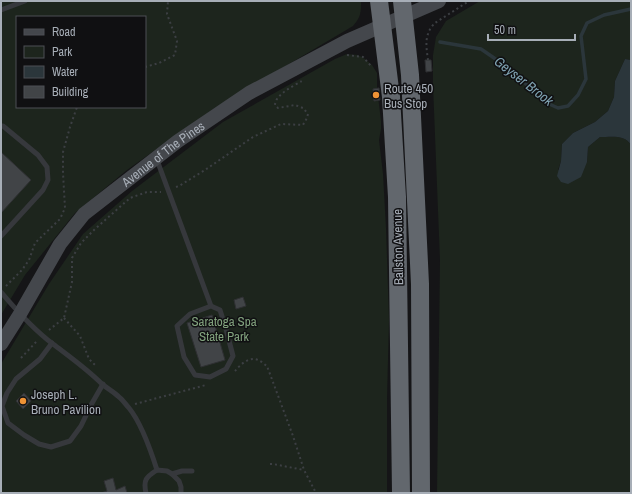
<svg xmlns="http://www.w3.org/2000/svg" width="632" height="494" viewBox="0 0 632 494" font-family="'Archivo Narrow',sans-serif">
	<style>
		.green { fill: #1d251d; fill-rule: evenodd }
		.water { fill: #2b363b }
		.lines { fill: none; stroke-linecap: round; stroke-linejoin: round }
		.stream { stroke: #2b363b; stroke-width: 3.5 }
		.building { fill: #414447; stroke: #2f3033 }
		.path { stroke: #3c3f43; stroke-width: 2; stroke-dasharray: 2 3; stroke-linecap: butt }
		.lane { stroke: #36383c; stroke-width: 5 }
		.secondary { stroke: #44474c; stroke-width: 14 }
		.highway { stroke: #62676d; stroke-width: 18 }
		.poi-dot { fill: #ef9335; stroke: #101012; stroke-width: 1.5 }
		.labels { text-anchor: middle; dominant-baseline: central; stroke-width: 3; stroke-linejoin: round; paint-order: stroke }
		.poi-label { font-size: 13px; fill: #a7aeb7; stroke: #101012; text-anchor: start }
		.street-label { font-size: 13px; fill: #a7aeb7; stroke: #101012 }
		.park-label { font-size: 13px; fill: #82a27e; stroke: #101012 }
		.water-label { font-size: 14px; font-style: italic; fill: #7fa2b1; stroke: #101012 }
	</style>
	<rect width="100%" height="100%" fill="#151517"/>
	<g class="green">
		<path d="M1 1H361C361 12 361 17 353 26L213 109 127 170 75 213 25 275 1 315ZM17 17H145V107H17Z"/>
		<path d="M480 1H631V60L625 59 615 81 614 97 608 111 595 122 573 133 562 144 561 161 558 170 587 162 588 147 600 137C610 137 625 134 631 145V493H437L440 260 433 85V55L436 37 446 21Z"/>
		<polygon points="347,54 358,55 365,59 372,65 377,73 377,88 381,121 381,129 379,140 383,174 386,228 389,320 387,399 387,493 1,493 1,364 49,284 83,234 132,191 223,122 335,59"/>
	</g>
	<path class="water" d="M625 59 631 60V145C625 134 610 137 600 137L588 147 587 162 581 177 568 184 561 182 557 176 561 161 562 144 573 133 595 122 608 111 614 97 615 81Z"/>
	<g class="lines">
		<polyline class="stream" points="440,42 481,49 510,69 529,87 547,103 558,108 568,106 578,95 586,79 581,36 587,23 604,15 631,9"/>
	</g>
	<g class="building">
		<polygon points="425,60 431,60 432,71 426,72"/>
		<polygon points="379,88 380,100 374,101 373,89"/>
		<polygon points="1,152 31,180 1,213"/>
		<polygon points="243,297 246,306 236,309 234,300"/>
		<polygon points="212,315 225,360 201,367 187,323"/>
		<polygon points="24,393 31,401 23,409 16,401"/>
		<polygon points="113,478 116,490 125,486 127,493 101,493 107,491 104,481"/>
	</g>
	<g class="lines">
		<g class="path">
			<polyline points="347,55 363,57 372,67"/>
			<path d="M428 60C427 52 425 42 428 34 429 30 432 26 435 23L469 1"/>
			<polyline points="145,67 159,63 175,55 177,41 167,14 168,1"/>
			<path d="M176 187 179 186 205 170 253 137 281 124 303 125 307 118 308 114 303 108 295 105 278 108 275 105C275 95 293 86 302 81"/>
			<polyline points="6,286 22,270 29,260 35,243 60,219 65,208 63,173 63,152 70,127 77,107"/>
			<polyline points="64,318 80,336 89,359 95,365"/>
			<polyline points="49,330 64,318 72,282 72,258 81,243 95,229 130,198 147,192 161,192"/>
			<polyline points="21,358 37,341"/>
			<path d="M235 371C240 365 249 356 258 360 261 361 264 364 267 366L293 436 304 470 316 493"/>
			<polyline points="135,404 206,385"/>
			<polyline points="270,464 273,464 304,470"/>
		</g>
		<g class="lane">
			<polyline points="1,10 25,1"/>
			<polyline points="1,126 3,126 38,155 47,167 48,180 43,190 1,236"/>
			<polyline points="157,160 211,306 220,310 226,329 233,356 226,369 210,377 195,375 184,357 177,326 190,314 211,306"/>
			<path d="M1 292C17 311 33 329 53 344 70 357 87 369 102 384 108 389 114 392 119 397 123 400 126 405 129 408 142 424 151 451 157 470"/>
			<polyline points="52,343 40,359 16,379 7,393 2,406 8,423 24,435 39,444 51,447 70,441 81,426 91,405 103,384"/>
			<polyline points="172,474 182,471 192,471"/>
			<path d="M146 493C143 480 146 477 157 470L167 471 172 474 179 481 181 487V493"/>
		</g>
		<path class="secondary" id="s1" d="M1 344 20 314 60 244 84 214 178 141 249 93 347 41 439 1"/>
		<g class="highway">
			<polyline points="379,1 391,97 397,197 401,493"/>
			<polyline points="402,1 410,75 420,284 421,493"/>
		</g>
	</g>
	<g class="poi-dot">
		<circle cx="376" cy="95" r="4"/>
		<circle cx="23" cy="401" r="4"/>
	</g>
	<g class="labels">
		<g class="poi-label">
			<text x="384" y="88">Route 450<tspan x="384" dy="15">Bus Stop</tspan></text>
			<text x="31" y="394">Joseph L.<tspan x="31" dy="15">Bruno Pavilion</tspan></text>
		</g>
		<g class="street-label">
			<text stroke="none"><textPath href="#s1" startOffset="254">Avenue of The Pines</textPath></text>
			<text transform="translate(398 247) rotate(-91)">Ballston Avenue</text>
		</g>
		<g class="park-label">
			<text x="224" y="321">Saratoga Spa<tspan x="224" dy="15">State Park</tspan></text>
		</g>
		<g class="water-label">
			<text transform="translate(524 81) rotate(38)">Geyser Brook</text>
		</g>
	</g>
	<rect width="632" height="494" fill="none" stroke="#a7aeb7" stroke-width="4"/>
	<rect x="16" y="16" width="130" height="92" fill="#101012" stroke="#4c4f54"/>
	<rect x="24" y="29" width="20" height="6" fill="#44474c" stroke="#4c4f54"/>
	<text x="52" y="36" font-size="12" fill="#a7aeb7">Road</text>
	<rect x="24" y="46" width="20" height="12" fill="#1d251d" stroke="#4c4f54"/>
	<text x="52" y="56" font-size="12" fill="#a7aeb7">Park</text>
	<rect x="24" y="66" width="20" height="12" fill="#2b363b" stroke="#4c4f54"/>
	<text x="52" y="76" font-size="12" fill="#a7aeb7">Water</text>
	<rect x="24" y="86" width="20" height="12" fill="#414447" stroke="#4c4f54"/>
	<text x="52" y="96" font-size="12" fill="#a7aeb7">Building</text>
	<path d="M488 34v6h87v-6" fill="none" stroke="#a7aeb7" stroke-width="2"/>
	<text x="494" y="34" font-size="12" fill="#a7aeb7" stroke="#101012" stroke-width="3" paint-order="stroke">50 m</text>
</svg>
